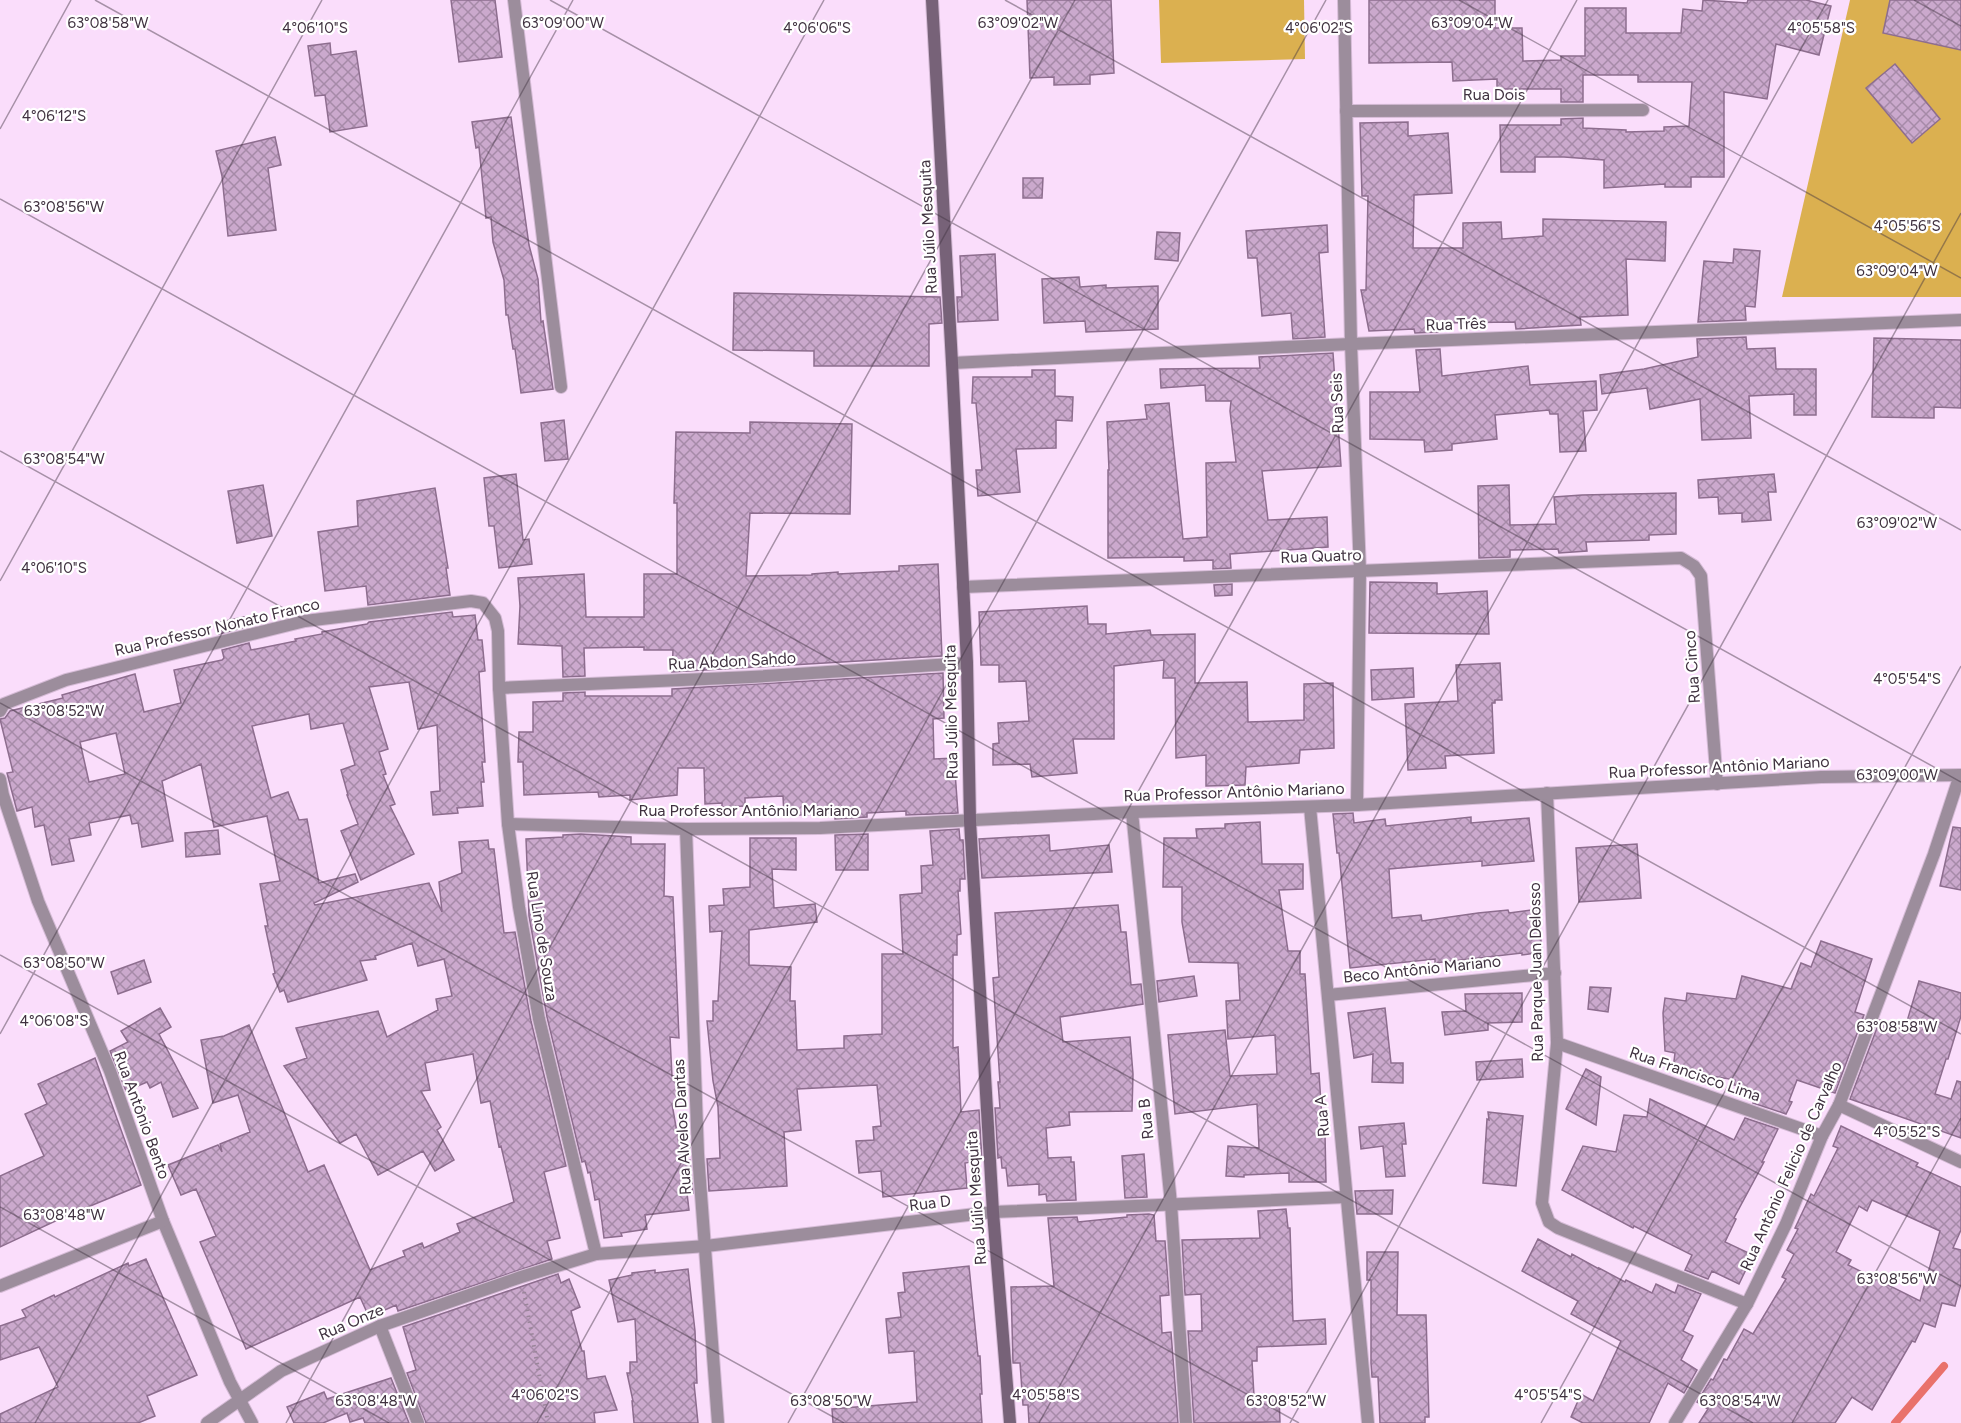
<svg xmlns="http://www.w3.org/2000/svg" width="1961" height="1423" viewBox="0 0 1961 1423" font-family="Figtree,sans-serif">
	<style>
		.green { fill: #dbb050 }
		.lines { fill: none; stroke-linecap: round; stroke-linejoin: round }
		.stream { stroke: #e9716b; stroke-width: 8 }
		.building { fill: url(#building-cross-hatch); stroke: #8d6d8e; stroke-width: 1.5; fill-rule: evenodd }
		.street-casing { stroke: #d5bbd6; stroke-width: 14 }
		.secondary-casing { stroke: #d5bbd6; stroke-width: 14 }
		.path { stroke: #9a859a; stroke-width: 4; stroke-dasharray: 1.5 4.5; stroke-linecap: butt }
		.street { stroke: #9c8d9c; stroke-width: 12 }
		.secondary { stroke: #776278; stroke-width: 12 }
		.ticks { fill: none; stroke: #403240; stroke-width: 1.5; stroke-opacity: 0.45 }
		.labels { text-anchor: middle; dominant-baseline: central; stroke-width: 4.5; stroke-linejoin: round; paint-order: stroke }
		.street-label { font-size: 16px; fill: #403240; stroke: #fff }
		.ticks-label { font-size: 15px; text-anchor: middle; fill: #403240; stroke: #fff; stroke-width: 4.5; stroke-linejoin: round; paint-order: stroke }
	</style>
	<defs>
		<pattern id="building-cross-hatch" width="8" height="8" patternUnits="userSpaceOnUse" patternTransform="scale(1.5)"><rect width="8" height="8" fill="#cba9cd"/><path d="M0 0l8 8M0 8l8-8" fill="none" stroke="#a68aa8"/></pattern>
	</defs>
	<rect width="100%" height="100%" fill="#faddfb"/>
	<g class="green">
		<polygon points="1159,0 1304,0 1305,59 1161,63"/>
		<polygon points="1850,0 1961,0 1961,297 1782,297"/>
	</g>
	<g class="lines">
		<polyline class="stream" points="1895,1423 1944,1366"/>
	</g>
	<g class="building">
		<polygon points="451,0 495,0 502,57 459,62"/>
		<polygon points="1027,0 1111,0 1114,73 1090,75 1090,84 1054,85 1054,77 1030,78"/>
		<polygon points="1369,0 1495,0 1495,28 1522,28 1523,61 1561,60 1561,56 1585,56 1585,8 1626,8 1626,33 1681,33 1683,9 1702,11 1703,0 1747,3 1748,0 1806,0 1831,6 1819,55 1776,44 1767,99 1724,92 1724,177 1691,177 1691,187 1665,187 1665,184 1604,188 1604,160 1564,157 1535,157 1535,172 1501,172 1500,125 1561,125 1561,119 1583,118 1583,128 1626,130 1626,132 1664,131 1664,127 1689,126 1692,82 1638,82 1638,75 1583,75 1583,102 1561,102 1561,89 1497,89 1497,79 1453,81 1452,62 1369,63"/>
		<polygon points="1890,0 1961,0 1961,50 1883,33"/>
		<polygon points="330,43 331,55 356,51 367,126 330,132 325,95 315,96 308,46"/>
		<polygon points="1895,64 1940,119 1912,143 1866,88"/>
		<polygon points="511,117 529,245 538,279 541,322 543,321 553,389 521,393 515,349 513,349 508,315 506,315 504,280 493,242 491,217 486,218 479,147 476,148 472,122"/>
		<polygon points="1408,122 1408,136 1448,133 1452,193 1414,195 1413,248 1463,248 1463,223 1501,222 1502,239 1543,236 1543,219 1666,222 1665,261 1626,259 1628,315 1580,317 1581,325 1516,329 1515,322 1437,323 1438,332 1415,333 1414,329 1369,331 1361,290 1366,290 1368,196 1362,196 1360,123"/>
		<polygon points="275,137 281,165 268,168 276,230 228,236 222,176 216,151"/>
		<polygon points="1023,178 1043,178 1042,198 1023,198"/>
		<polygon points="1327,225 1328,252 1319,253 1325,337 1293,339 1291,313 1262,316 1257,258 1248,258 1246,231"/>
		<polygon points="1157,232 1180,233 1178,261 1155,259"/>
		<polygon points="1734,249 1760,251 1755,307 1745,306 1746,320 1698,322 1704,261 1733,263"/>
		<polygon points="995,254 998,320 958,322 957,297 962,297 960,256"/>
		<polygon points="1079,277 1080,287 1106,285 1106,288 1158,286 1158,329 1086,332 1085,321 1044,323 1042,279"/>
		<polygon points="734,293 940,297 942,323 929,324 929,366 814,366 814,351 733,350"/>
		<polygon points="1746,337 1747,349 1775,348 1776,369 1816,369 1816,415 1794,415 1794,394 1749,396 1751,438 1702,440 1700,399 1650,409 1647,388 1602,394 1600,375 1644,369 1698,357 1697,339"/>
		<polygon points="1874,338 1961,340 1961,408 1934,407 1934,418 1872,417"/>
		<polygon points="1440,349 1442,376 1528,366 1530,385 1596,381 1597,410 1583,411 1586,451 1560,452 1558,414 1550,414 1549,410 1495,415 1497,439 1452,444 1452,450 1425,452 1424,440 1370,439 1370,392 1420,392 1416,350"/>
		<polygon points="1333,353 1341,466 1262,471 1268,520 1327,517 1328,547 1230,554 1231,568 1213,569 1213,560 1184,561 1184,557 1108,558 1108,470 1109,470 1107,422 1147,419 1145,405 1169,403 1183,539 1207,537 1206,463 1236,462 1230,411 1231,401 1206,401 1205,385 1161,388 1160,369 1260,368 1259,357"/>
		<polygon points="1032,370 1055,370 1055,396 1073,397 1072,421 1056,420 1056,448 1016,449 1020,492 978,496 976,470 982,470 976,403 972,403 973,377 1032,377"/>
		<polygon points="564,420 568,459 545,461 541,423"/>
		<polygon points="750,422 852,424 850,514 750,513 746,576 812,575 812,574 838,572 838,574 899,571 899,566 938,564 942,656 672,672 673,650 644,650 644,647 584,648 585,676 563,677 562,646 518,644 520,606 518,578 584,574 586,617 644,617 644,574 677,574 677,503 674,503 676,432 750,433"/>
		<polygon points="516,474 523,540 529,539 532,564 499,568 494,526 489,526 484,478"/>
		<polygon points="1774,474 1776,492 1768,492 1771,520 1742,522 1742,513 1719,514 1718,497 1699,498 1698,480"/>
		<polygon points="263,485 272,536 237,543 228,491"/>
		<polygon points="1509,485 1510,525 1556,524 1554,497 1582,495 1676,493 1676,534 1649,535 1649,540 1586,542 1587,551 1559,553 1558,549 1510,550 1510,557 1479,558 1478,486"/>
		<polygon points="435,488 448,568 446,568 450,595 368,605 366,586 325,591 318,532 358,526 357,501"/>
		<polygon points="1370,582 1437,583 1437,594 1487,591 1489,634 1369,633"/>
		<polygon points="1232,584 1232,595 1215,596 1214,585"/>
		<polygon points="1087,606 1088,624 1106,624 1106,634 1150,630 1151,635 1195,634 1195,683 1247,682 1248,722 1304,720 1304,684 1333,683 1334,748 1300,750 1299,763 1246,767 1245,785 1206,786 1206,755 1176,758 1175,678 1163,678 1164,660 1114,666 1114,739 1073,739 1077,773 1032,777 1030,764 993,765 993,744 999,743 998,723 1029,721 1026,681 999,682 999,665 981,665 979,612"/>
		<path d="M452 612 453 617 475 615 478 640H482L485 671 479 672 485 762H482L484 782H481L483 806 457 808 458 813 433 815 431 792 440 791 437 725 418 729 409 682 369 687 388 749 379 752 386 774 383 775 395 804 390 806 414 854 361 880 341 831 358 824 347 795H348L341 770 355 765 343 723 311 729 309 714 252 726 271 798 288 792 299 820 307 819 319 883 355 874 358 882 314 903 315 905 429 883 442 912 439 882 462 873 459 842 488 840 489 849H494L504 933 515 932 531 1021 566 1166 544 1172 560 1238 547 1241 552 1259 398 1311 396 1305 369 1317 360 1297 246 1349 200 1242 216 1236 196 1189 181 1195 168 1165 218 1145 222 1152 220 1144 250 1132 238 1095 213 1103 201 1040 224 1036 249 1025 308 1172 324 1165 370 1270 405 1256 403 1251 422 1243 424 1248 460 1232 457 1224 514 1202 501 1146 499 1147 490 1101 481 1103 473 1054 425 1063 430 1090 421 1091 441 1127 437 1130 454 1160 435 1171 423 1151 378 1175 356 1134 340 1143 284 1066 307 1058 296 1028 378 1011 387 1037 438 1010 436 999 452 996 444 959 418 966 412 943 375 956 376 959 360 961 367 980 288 1002 284 990 280 992 273 974 275 973 265 926H268L260 884 280 881 267 816 214 827 201 764 162 781 173 841 142 847 138 823 132 824 130 815 89 823 91 835 69 839 74 861 52 865 44 825 35 827 32 807 17 811 7 773 13 772 0 719 5 718 10 711 63 698 62 695 135 674 144 712 181 703 174 670 222 660 224 658 222 650 249 643 251 650 296 641 295 639 322 634V632L367 624 369 622ZM116 733 125 774 89 782 80 742Z"/>
		<polygon points="244,617 246,627 219,634 216,623"/>
		<polygon points="1500,663 1502,700 1495,700 1495,703 1492,703 1494,753 1445,756 1446,768 1408,770 1405,704 1458,701 1456,665"/>
		<polygon points="1413,668 1414,697 1372,700 1371,670"/>
		<polygon points="943,673 944,718 933,719 934,759 954,758 958,813 906,815 906,811 867,813 867,817 835,819 835,813 784,816 783,796 745,798 745,806 722,807 722,803 705,804 704,768 678,768 677,795 630,800 630,795 599,797 598,792 524,795 523,762 518,762 519,732 533,732 533,702 563,701 563,693 585,692 585,696 672,696 672,689"/>
		<polygon points="1353,813 1354,823 1385,819 1386,826 1471,817 1471,823 1529,818 1534,861 1482,866 1482,861 1389,869 1392,918 1421,915 1422,921 1478,913 1508,910 1509,913 1538,909 1542,952 1522,955 1522,953 1435,963 1435,959 1350,968 1339,853 1337,853 1333,814"/>
		<polygon points="1260,822 1262,864 1303,864 1303,889 1279,890 1288,951 1300,951 1300,974 1305,974 1311,1074 1319,1073 1323,1134 1325,1134 1326,1182 1289,1182 1289,1173 1244,1175 1244,1177 1226,1176 1228,1146 1259,1148 1257,1104 1175,1114 1168,1035 1225,1030 1230,1076 1277,1074 1275,1035 1228,1039 1226,1001 1240,1000 1238,963 1189,962 1182,922 1182,887 1163,887 1164,838 1197,838 1196,829 1225,828 1225,824"/>
		<polygon points="1953,827 1961,828 1961,890 1940,886"/>
		<polygon points="959,829 960,840 963,840 965,879 960,879 960,891 958,891 961,934 957,935 957,955 953,955 953,1048 958,1047 961,1112 979,1110 982,1160 965,1163 967,1188 883,1197 881,1171 859,1173 856,1141 874,1140 873,1127 881,1126 877,1085 797,1089 801,1130 784,1132 787,1186 709,1191 707,1159 720,1158 718,1107 713,1081 707,1021 713,1021 713,1001 718,1001 722,931 710,932 709,906 724,905 723,889 750,887 750,838 796,838 796,870 772,869 774,908 815,904 817,922 749,930 749,965 791,967 790,1001 795,1001 797,1050 844,1048 844,1036 882,1034 882,954 903,954 900,895 922,893 921,866 933,865 930,831"/>
		<polygon points="218,830 220,854 186,857 185,833"/>
		<polygon points="581,834 631,837 631,844 665,844 664,896 673,897 679,1038 670,1037 672,1076 676,1076 678,1103 672,1104 682,1161 690,1160 693,1193 687,1193 689,1210 645,1215 647,1229 621,1233 622,1236 604,1238 599,1199 595,1200 590,1172 588,1173 585,1161 582,1162 547,1017 529,916 526,839 563,837 563,835"/>
		<polygon points="868,834 868,870 836,870 835,835"/>
		<polygon points="1049,835 1050,851 1109,845 1112,872 982,878 979,839"/>
		<polygon points="1637,844 1641,898 1579,902 1576,848"/>
		<polygon points="1118,905 1121,932 1126,932 1131,985 1141,984 1143,1004 1060,1017 1063,1042 1130,1037 1133,1074 1132,1111 1069,1112 1070,1125 1046,1128 1048,1158 1071,1157 1071,1162 1074,1162 1076,1200 1047,1201 1046,1194 1039,1195 1039,1184 1008,1186 1006,1168 1002,1168 1001,1157 998,1158 995,1108 1000,1108 998,1082 1000,1082 993,978 999,977 995,913"/>
		<polygon points="1821,941 1872,959 1855,1012 1864,1015 1835,1093 1797,1080 1789,1101 1792,1102 1786,1114 1753,1103 1755,1098 1746,1096 1748,1089 1734,1085 1735,1080 1673,1069 1675,1053 1665,1051 1663,1013 1665,998 1686,1001 1687,993 1736,999 1742,976 1791,989 1801,963 1811,967"/>
		<polygon points="144,960 151,982 118,994 111,972"/>
		<polygon points="1194,976 1197,996 1159,1002 1157,981"/>
		<polygon points="1919,981 1961,993 1961,1016 1948,1059 1946,1059 1935,1094 1951,1099 1957,1081 1961,1082 1961,1138 1850,1099 1880,1020 1905,1028"/>
		<polygon points="1590,987 1611,988 1608,1012 1588,1009"/>
		<polygon points="1522,993 1522,1022 1488,1023 1488,1030 1445,1035 1442,1012 1466,1011 1465,994"/>
		<polygon points="160,1008 171,1027 159,1034 198,1108 173,1117 161,1082 150,1088 147,1082 126,1091 110,1051 128,1042 121,1031"/>
		<polygon points="1385,1008 1391,1063 1403,1063 1403,1083 1372,1082 1373,1054 1354,1058 1348,1013"/>
		<polygon points="95,1058 141,1185 66,1216 0,1247 0,1176 44,1156 25,1114 47,1104 38,1084"/>
		<polygon points="1522,1059 1523,1077 1477,1080 1476,1062"/>
		<polygon points="1586,1069 1601,1077 1596,1125 1566,1109"/>
		<polygon points="1650,1099 1734,1140 1745,1118 1778,1129 1762,1162 1764,1162 1734,1218 1736,1219 1725,1242 1753,1255 1739,1284 1712,1271 1708,1279 1685,1270 1692,1255 1634,1226 1633,1228 1562,1190 1583,1146 1616,1152 1624,1115 1647,1117"/>
		<polygon points="1488,1112 1523,1116 1516,1186 1483,1183 1487,1119 1489,1120"/>
		<polygon points="1404,1123 1406,1144 1402,1144 1405,1176 1386,1177 1383,1146 1361,1149 1359,1127"/>
		<path d="M1841 1126 1918 1163 1916 1166 1961 1187V1230L1953 1248 1961 1250V1284L1955 1306 1942 1303 1935 1327 1924 1323 1915 1342 1912 1341 1872 1410 1852 1397 1835 1423H1699L1708 1409 1697 1402 1711 1379 1713 1380 1724 1359 1727 1360 1744 1329 1753 1334 1786 1279 1782 1277 1794 1254 1787 1250 1798 1229 1795 1228 1811 1194 1814 1196 1838 1148 1833 1146ZM1872 1200 1940 1231 1920 1301 1848 1265 1851 1260 1836 1252 1859 1206 1867 1211Z"/>
		<polygon points="1144,1154 1147,1197 1125,1198 1122,1156"/>
		<polygon points="1393,1190 1392,1214 1357,1214 1355,1191"/>
		<polygon points="1286,1209 1288,1228 1290,1228 1293,1321 1325,1319 1326,1344 1257,1347 1257,1361 1252,1361 1254,1396 1279,1396 1280,1422 1194,1423 1188,1331 1202,1331 1201,1294 1185,1295 1182,1240 1260,1238 1258,1211"/>
		<polygon points="1149,1214 1154,1215 1156,1241 1165,1241 1169,1295 1160,1296 1162,1333 1171,1332 1178,1423 1029,1423 1028,1405 1023,1405 1020,1363 1013,1363 1011,1287 1054,1286 1048,1218 1077,1217 1078,1222 1127,1217 1127,1215"/>
		<polygon points="1538,1239 1571,1257 1572,1254 1599,1269 1599,1268 1625,1282 1626,1280 1652,1293 1656,1284 1675,1293 1678,1285 1701,1294 1683,1331 1693,1336 1681,1360 1697,1370 1684,1393 1668,1383 1649,1423 1583,1423 1571,1417 1581,1394 1593,1401 1621,1341 1571,1314 1578,1301 1522,1271"/>
		<polygon points="1367,1252 1398,1252 1397,1315 1426,1315 1429,1417 1425,1417 1425,1423 1380,1423 1378,1377 1372,1377 1371,1363 1371,1280 1367,1280"/>
		<polygon points="146,1259 197,1375 147,1396 155,1416 138,1423 0,1423 0,1414 58,1387 39,1347 0,1360 0,1326 26,1317 22,1310 54,1295 55,1297 128,1263 129,1266"/>
		<polygon points="969,1266 978,1356 980,1356 982,1394 980,1394 982,1423 833,1423 832,1409 917,1402 914,1351 889,1353 886,1319 901,1317 898,1293 905,1292 903,1273"/>
		<polygon points="688,1269 695,1331 697,1383 694,1383 698,1423 634,1423 632,1401 633,1401 627,1373 630,1373 630,1362 637,1362 635,1319 618,1322 609,1280 632,1275 632,1273 655,1270 655,1273"/>
		<polygon points="558,1274 561,1283 569,1279 580,1307 571,1311 582,1351 584,1351 587,1379 605,1376 617,1410 594,1413 595,1423 426,1423 407,1373 416,1370 403,1327"/>
		<polygon points="391,1378 409,1423 365,1423 363,1418 350,1422 347,1413 323,1423 294,1423 287,1407 324,1392 327,1399"/>
	</g>
	<g class="lines">
		<g class="street-casing">
			<g id="street">
				<polyline points="514,0 561,387"/>
				<polyline points="1344,0 1351,344 1360,571 1357,805"/>
				<polyline points="1346,111 1643,110"/>
				<polyline points="952,363 1351,344 1961,320"/>
				<polyline points="963,587 1681,558 1694,566 1701,576 1717,784"/>
				<polyline points="499,688 751,677 967,663"/>
				<polyline points="0,711 4,704 66,680 305,621 471,601 483,603 495,618 498,631 499,688 508,824 519,907 539,1019 596,1254"/>
				<polyline points="0,779 3,795 38,901 110,1071 163,1221 230,1382 252,1423"/>
				<polyline points="1547,793 1557,1043 1542,1203 1549,1222 1558,1228 1747,1304"/>
				<polyline points="1310,807 1368,1423"/>
				<polyline points="1132,812 1171,1204 1186,1423"/>
				<polyline points="508,824 686,829 820,828 1132,812 1357,805 1821,777 1961,775"/>
				<polyline points="686,829 698,1154 718,1423"/>
				<polyline points="1328,995 1555,973"/>
				<polyline points="1557,1043 1822,1136"/>
				<polyline points="1839,1105 1961,1162"/>
				<polyline points="0,1286 163,1221"/>
				<polyline points="380,1326 418,1423"/>
				<polyline points="207,1423 281,1371 380,1326 521,1277 596,1254 706,1246 993,1212 1346,1197"/>
				<polyline points="1675,1423 1747,1304 1786,1224 1822,1136 1839,1105 1934,854 1960,775"/>
			</g>
		</g>
		<g class="secondary-casing">
			<polyline id="secondary" points="932,0 952,363 967,663 970,821 993,1212 1010,1423"/>
		</g>
		<polyline class="path" points="524,1292 548,1423"/>
		<use href="#street" class="street"/>
		<use href="#secondary" class="secondary"/>
	</g>
	<path class="ticks" d="M95 0 1961 1034M550 0 1961 782M1005 0 1961 530M1459 0 1961 278M1914 0 1961 26M0 129 71 0M0 199 1961 1286M0 451 1753 1423M0 581 322 0M0 703 1299 1423M0 955 844 1423M0 1034 573 0M0 1207 389 1423M35 1423 824 0M286 1423 1075 0M537 1423 1326 0M788 1423 1577 0M1039 1423 1828 0M1290 1423 1961 213M1541 1423 1961 666M1792 1423 1961 1118"/>
	<g class="labels">
		<g class="street-label">
			<text x="1494" y="94">Rua Dois</text>
			<text transform="translate(928 227) rotate(-93)">Rua Júlio Mesquita</text>
			<text transform="translate(1456 324) rotate(-2)">Rua Três</text>
			<text transform="translate(1337 403) rotate(-92)">Rua Seis</text>
			<text transform="translate(1321 556) rotate(-2)">Rua Quatro</text>
			<text transform="translate(217 627) rotate(-13)">Rua Professor Nonato Franco</text>
			<text transform="translate(732 661) rotate(-3)">Rua Abdon Sahdo</text>
			<text transform="translate(1692 667) rotate(-94)">Rua Cinco</text>
			<text transform="translate(951 712) rotate(-91)">Rua Júlio Mesquita</text>
			<text transform="translate(1719 767) rotate(-3)">Rua Professor Antônio Mariano</text>
			<text transform="translate(1234 792) rotate(-2)">Rua Professor Antônio Mariano</text>
			<text x="749" y="810">Rua Professor Antônio Mariano</text>
			<text transform="translate(542 936) rotate(81)">Rua Lino de Souza</text>
			<text transform="translate(1422 969) rotate(-6)">Beco Antônio Mariano</text>
			<text transform="translate(1536 972) rotate(-91)">Rua Parque Juan Delosso</text>
			<text transform="translate(1695 1074) rotate(19)">Rua Francisco Lima</text>
			<text transform="translate(142 1115) rotate(70)">Rua Antônio Bento</text>
			<text transform="translate(1322 1116) rotate(-95)">Rua A</text>
			<text transform="translate(1146 1119) rotate(-96)">Rua B</text>
			<text transform="translate(682 1127) rotate(-93)">Rua Alvelos Dantas</text>
			<text transform="translate(1791 1166) rotate(-66)">Rua Antônio Felicio de Carvalho</text>
			<text transform="translate(976 1198) rotate(-94)">Rua Júlio Mesquita</text>
			<text transform="translate(930 1203) rotate(-7)">Rua D</text>
			<text transform="translate(351 1322) rotate(-23)">Rua Onze</text>
		</g>
	</g>
	<g class="ticks-label">
		<text x="1018" y="28">63°09'02"W</text>
		<text x="108" y="28">63°08'58"W</text>
		<text x="563" y="28">63°09'00"W</text>
		<text x="1472" y="28">63°09'04"W</text>
		<text x="315" y="33">4°06'10"S</text>
		<text x="817" y="33">4°06'06"S</text>
		<text x="1319" y="33">4°06'02"S</text>
		<text x="1821" y="33">4°05'58"S</text>
		<text x="54" y="121">4°06'12"S</text>
		<text x="64" y="212">63°08'56"W</text>
		<text x="1907" y="231">4°05'56"S</text>
		<text x="1897" y="276">63°09'04"W</text>
		<text x="64" y="464">63°08'54"W</text>
		<text x="1897" y="528">63°09'02"W</text>
		<text x="54" y="573">4°06'10"S</text>
		<text x="1907" y="684">4°05'54"S</text>
		<text x="64" y="716">63°08'52"W</text>
		<text x="1897" y="780">63°09'00"W</text>
		<text x="64" y="968">63°08'50"W</text>
		<text x="54" y="1026">4°06'08"S</text>
		<text x="1897" y="1032">63°08'58"W</text>
		<text x="1907" y="1137">4°05'52"S</text>
		<text x="64" y="1220">63°08'48"W</text>
		<text x="1897" y="1284">63°08'56"W</text>
		<text x="545" y="1400">4°06'02"S</text>
		<text x="1046" y="1400">4°05'58"S</text>
		<text x="1548" y="1400">4°05'54"S</text>
		<text x="376" y="1406">63°08'48"W</text>
		<text x="831" y="1406">63°08'50"W</text>
		<text x="1286" y="1406">63°08'52"W</text>
		<text x="1740" y="1406">63°08'54"W</text>
	</g>
</svg>
